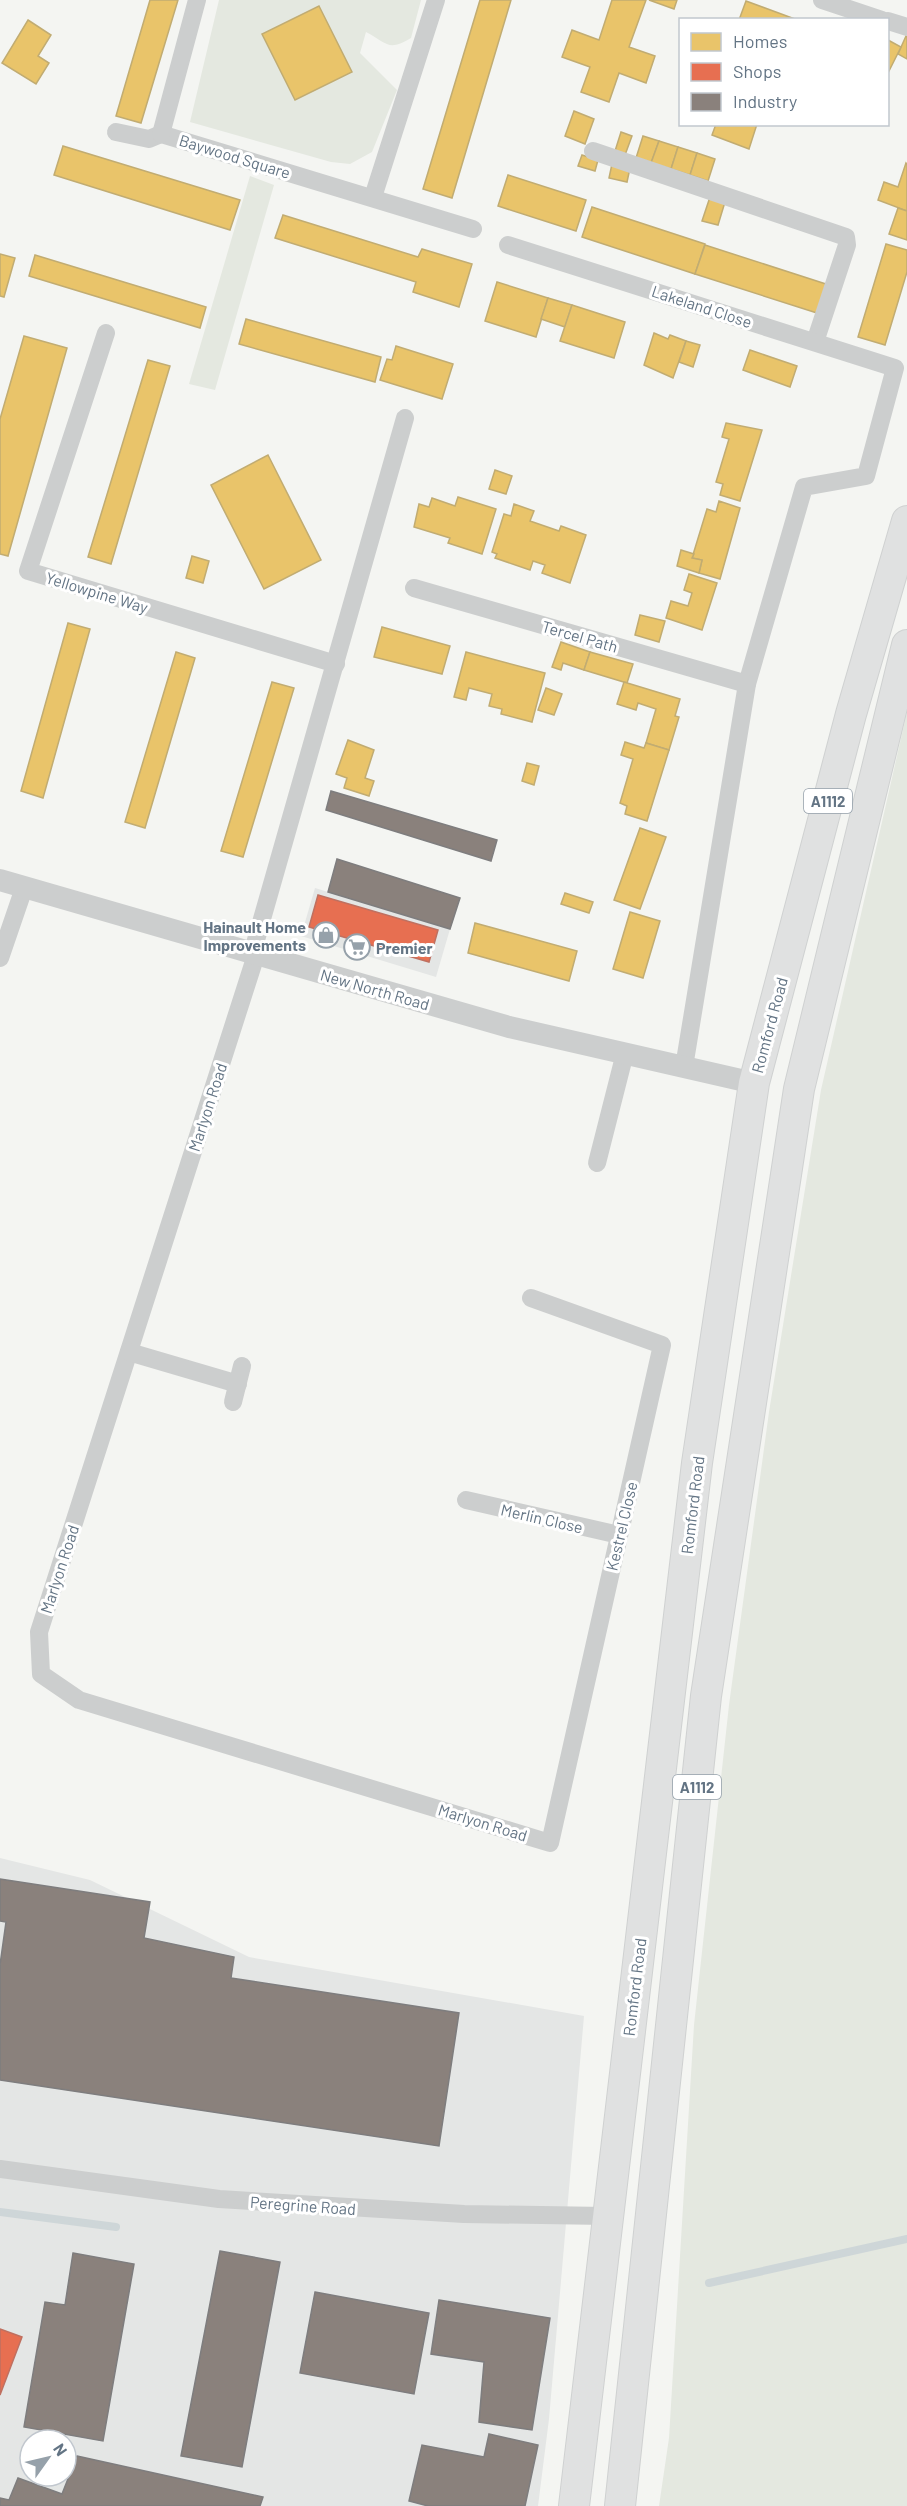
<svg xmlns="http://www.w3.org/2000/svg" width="907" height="2506" viewBox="0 0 907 2506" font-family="Barlow,sans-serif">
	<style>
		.built { fill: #e4e6e5; fill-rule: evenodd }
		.green { fill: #e4e8e0 }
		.homes { fill: #e9c46a; stroke: #c1ac72; stroke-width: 1.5 }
		.shops { fill: #e76f51; stroke: #bf7060; stroke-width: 1.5 }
		.industry { fill: #8a817c; stroke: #7e7d7e; stroke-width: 1.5 }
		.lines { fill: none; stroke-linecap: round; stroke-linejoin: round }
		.stream { stroke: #ced6d8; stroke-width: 8 }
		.primary-casing { stroke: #cfd1d1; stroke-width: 32 }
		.minor { stroke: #cccece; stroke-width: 18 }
		.tertiary { stroke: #cccece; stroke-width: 22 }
		.primary { stroke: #e0e1e1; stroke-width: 30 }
		.labels { text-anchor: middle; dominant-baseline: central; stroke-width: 6; stroke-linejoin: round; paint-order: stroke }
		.shield { fill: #fff; stroke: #929ea9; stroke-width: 1.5 }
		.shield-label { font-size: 15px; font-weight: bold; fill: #637484 }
		.street-label { font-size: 16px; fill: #637484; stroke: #fff }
		.poi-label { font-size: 16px; font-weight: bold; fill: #637484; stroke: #fff; text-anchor: end }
	</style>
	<rect width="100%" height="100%" fill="#f4f5f2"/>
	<g class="built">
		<polygon points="315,888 450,929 436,977 301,936"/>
		<path d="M0 1858 90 1880 249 1957 584 2016 549 2419 538 2506H0ZM30 2440H66V2476H30Z"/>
	</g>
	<g class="green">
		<path d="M219 0H421L411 38C388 52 387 43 366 32L360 53 397 90 372 152 350 164 331 162 190 122Z"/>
		<polygon points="250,176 274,185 215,390 189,384"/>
		<polygon points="907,712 907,2506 659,2506 669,2438 694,2025 729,1705 769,1412 821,1090"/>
	</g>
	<g class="homes">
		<polygon points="150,0 178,0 141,123 116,116"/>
		<polygon points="480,0 511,0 452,198 423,189"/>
		<polygon points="612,0 646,0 629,47 655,56 646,83 619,73 609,102 581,92 590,67 562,57 572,30 599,40"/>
		<polygon points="649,0 677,0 674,9"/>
		<polygon points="746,1 795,19 795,20 739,20"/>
		<polygon points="319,6 352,72 295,100 262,34"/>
		<polygon points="28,20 51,35 38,56 49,63 36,84 2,63"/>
		<polygon points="906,36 907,37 907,59 898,54"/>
		<polygon points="888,40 901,47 888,73"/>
		<polygon points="574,111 594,119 585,144 565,136"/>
		<polygon points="716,124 757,124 749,149 712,135"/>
		<polygon points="621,132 632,136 625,155 615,151"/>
		<polygon points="643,136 659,141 651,163 636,158"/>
		<polygon points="659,141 678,147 671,169 651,163"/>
		<polygon points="63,146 240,200 230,230 54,175"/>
		<polygon points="678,147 697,153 690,175 671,169"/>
		<polygon points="697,153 715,159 708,181 690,175"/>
		<polygon points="582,155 598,160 595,171 578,166"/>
		<polygon points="906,163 907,164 907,211 878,200 884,182 898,187"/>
		<polygon points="612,164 630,168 627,182 609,178"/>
		<polygon points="508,175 586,200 576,231 498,206"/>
		<polygon points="710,197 725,202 718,225 702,221"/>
		<polygon points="592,207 705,244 695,274 582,237"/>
		<polygon points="898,208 907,211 907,240 889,234"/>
		<polygon points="283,215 418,257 422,249 472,264 459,307 413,292 416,282 275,238"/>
		<polygon points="886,244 907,250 907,272 885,345 858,337"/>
		<polygon points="705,245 826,284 817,313 695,274"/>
		<polygon points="0,254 15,258 4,297 0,296"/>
		<polygon points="35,255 206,307 200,328 29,276"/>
		<polygon points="497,282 548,298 536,337 485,321"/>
		<polygon points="548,298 572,305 565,327 541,319"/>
		<polygon points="572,305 625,322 614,358 560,341"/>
		<polygon points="246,319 381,357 375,382 239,344"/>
		<polygon points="654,333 668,339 670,335 686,341 673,378 644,365"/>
		<polygon points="24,336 67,348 8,556 0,554 0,419"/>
		<polygon points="686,341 700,345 693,367 679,362"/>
		<polygon points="396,346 453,364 442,399 380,380 387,359 392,360"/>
		<polygon points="750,350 797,366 790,387 743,370"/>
		<polygon points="148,360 170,366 111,564 88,557"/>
		<polygon points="726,423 762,430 740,501 720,495 723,484 716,482 729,439 722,437"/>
		<polygon points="268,455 321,560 264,589 211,485"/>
		<polygon points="495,470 512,476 506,494 489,489"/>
		<polygon points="458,497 496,509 482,554 448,543 450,538 414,527 419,504 429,507 432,498 455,506"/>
		<polygon points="719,501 740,508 720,579 699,573 702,560 692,558 707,509 716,512"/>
		<polygon points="514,504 534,511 530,521 559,531 561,526 586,535 570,583 542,573 545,565 533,561 530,570 495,558 497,554 492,552 504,514 511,516"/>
		<polygon points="681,550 694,554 692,558 702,560 699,573 677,566"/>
		<polygon points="192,556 209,561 203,583 186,578"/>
		<polygon points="689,574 717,583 702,630 666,618 671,601 688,606 692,593 684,590"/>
		<polygon points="640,615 665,621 659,642 635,635"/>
		<polygon points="68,623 90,629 43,798 21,791"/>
		<polygon points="382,627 450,646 442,674 374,657"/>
		<polygon points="561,642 590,652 584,670 563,663 561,670 552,667"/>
		<polygon points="176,652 195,658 145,828 125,822"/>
		<polygon points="466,652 545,673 532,722 501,714 502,709 489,706 492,694 469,688 466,700 454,697"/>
		<polygon points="590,652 633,664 627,683 584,670"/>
		<polygon points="272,682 294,688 243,857 221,851"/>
		<polygon points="624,682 680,699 675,716 679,717 669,750 646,743 656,709 638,703 636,710 617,704"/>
		<polygon points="546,688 562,694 554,715 538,710"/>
		<polygon points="348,740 374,750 365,778 374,781 369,796 344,788 347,778 336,774"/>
		<polygon points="625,742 644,748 646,743 669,750 647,821 625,814 627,806 620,803 633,759 621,755"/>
		<polygon points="527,763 539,766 534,785 522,781"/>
		<polygon points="640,828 666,837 640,909 614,900"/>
		<polygon points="565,893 593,902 589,913 561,904"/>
		<polygon points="630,912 660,921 643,978 613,969"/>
		<polygon points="475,923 577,951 569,981 468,953"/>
	</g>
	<g class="shops">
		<polygon points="318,895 438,930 429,962 309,927"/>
		<polygon points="0,2329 22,2337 0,2395"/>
	</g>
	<g class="industry">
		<polygon points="331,791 497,840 491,861 326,810"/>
		<polygon points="337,859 460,898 450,929 328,892"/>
		<polygon points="0,1879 150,1902 144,1938 234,1957 231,1978 459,2013 439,2146 0,2080 0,1965 6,1922 0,1921"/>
		<polygon points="220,2251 280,2262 242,2467 181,2456"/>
		<polygon points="73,2253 134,2264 103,2441 24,2427 45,2302 65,2305"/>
		<polygon points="315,2292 429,2313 414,2394 300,2373"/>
		<polygon points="439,2300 550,2318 532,2430 479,2422 484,2362 431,2354"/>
		<polygon points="489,2434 538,2445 525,2506 428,2506 409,2501 422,2445 484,2457"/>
		<polygon points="77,2456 263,2497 260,2506 0,2506 0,2498 9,2500 18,2478 62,2494"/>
	</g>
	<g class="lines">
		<g class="stream">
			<polyline points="0,2212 116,2227"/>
			<polyline points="709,2283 907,2239"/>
		</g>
		<g class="primary-casing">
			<g id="primary">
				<polyline points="574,2506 697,1463 754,1083 851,714 907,521"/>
				<polyline points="620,2506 706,1696 787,1168 799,1089 907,645"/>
			</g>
		</g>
		<g class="minor">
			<polyline points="822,0 882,20"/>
			<polyline points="888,21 907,27"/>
			<polyline points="116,132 149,139 161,134"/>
			<polyline points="161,134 473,229"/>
			<polyline points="161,134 197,0"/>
			<polyline points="593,151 846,237 847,245 815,342"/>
			<polyline points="373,197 436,0"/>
			<polyline points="508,245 895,368 866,476 804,487 747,684 684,1067"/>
			<polyline points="106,333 28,571 336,664"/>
			<polyline points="414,588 747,684"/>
			<polyline points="252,954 405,418"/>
			<polyline points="256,955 39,1632 41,1674 79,1700 550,1843 662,1345 531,1298"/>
			<polyline points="0,958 24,888"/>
			<polyline points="597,1163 625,1053"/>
			<polyline points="129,1352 238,1384"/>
			<polyline points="233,1402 242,1366"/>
			<polyline points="466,1500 619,1535"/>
			<polyline points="0,2169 219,2199 464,2214 607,2216"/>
		</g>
		<polyline class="tertiary" points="0,880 509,1027 754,1083"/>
		<use href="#primary" class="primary"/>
	</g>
	<defs>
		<g id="shop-ring" transform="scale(1.35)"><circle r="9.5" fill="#fff" stroke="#96a1aa" stroke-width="1.5"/><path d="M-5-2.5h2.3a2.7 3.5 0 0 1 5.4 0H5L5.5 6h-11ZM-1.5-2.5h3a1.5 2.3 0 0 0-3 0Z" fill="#96a1aa"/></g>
		<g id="supermarket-ring" transform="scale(1.35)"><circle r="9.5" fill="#fff" stroke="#96a1aa" stroke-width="1.5"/><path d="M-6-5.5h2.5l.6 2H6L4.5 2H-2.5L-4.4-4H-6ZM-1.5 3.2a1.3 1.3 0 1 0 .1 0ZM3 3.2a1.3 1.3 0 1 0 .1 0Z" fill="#96a1aa"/></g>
	</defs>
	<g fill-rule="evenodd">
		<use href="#shop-ring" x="326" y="935"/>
		<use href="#supermarket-ring" x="357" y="947"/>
	</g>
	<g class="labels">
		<g class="shield">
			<rect x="804" y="789" width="48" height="24" rx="4.5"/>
			<rect x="673" y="1775" width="48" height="24" rx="4.5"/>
		</g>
		<g class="shield-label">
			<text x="828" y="801">A1112</text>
			<text x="697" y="1787">A1112</text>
		</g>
		<g class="street-label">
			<text transform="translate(235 156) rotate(17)">Baywood Square</text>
			<text transform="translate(702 306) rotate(18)">Lakeland Close</text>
			<text transform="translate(97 592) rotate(17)">Yellowpine Way</text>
			<text transform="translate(580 636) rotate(16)">Tercel Path</text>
			<text transform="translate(375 989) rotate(16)">New North Road</text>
			<text transform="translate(769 1025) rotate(-75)">Romford Road</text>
			<text transform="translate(207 1107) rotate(-72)">Marlyon Road</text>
			<text transform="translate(692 1505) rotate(-83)">Romford Road</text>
			<text transform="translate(542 1518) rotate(13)">Merlin Close</text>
			<text transform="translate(621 1526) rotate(-77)">Kestrel Close</text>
			<text transform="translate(59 1569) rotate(-72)">Marlyon Road</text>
			<text transform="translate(483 1822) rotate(17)">Marlyon Road</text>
			<text transform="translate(634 1987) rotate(-83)">Romford Road</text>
			<text transform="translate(303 2205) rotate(4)">Peregrine Road</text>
		</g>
		<g class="poi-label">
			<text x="306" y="926">Hainault Home<tspan x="306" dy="18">Improvements</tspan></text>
			<text x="376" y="947" text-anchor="start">Premier</text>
		</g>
	</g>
	<rect x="679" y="18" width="210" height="108" fill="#ffffff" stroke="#c1c7ce" stroke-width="1.5"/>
	<rect x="691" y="33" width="30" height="18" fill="#e9c46a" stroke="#c1c7ce" stroke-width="1.5"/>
	<text x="733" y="48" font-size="18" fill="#637484">Homes</text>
	<rect x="691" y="63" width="30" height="18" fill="#e76f51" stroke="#c1c7ce" stroke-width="1.5"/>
	<text x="733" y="78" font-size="18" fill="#637484">Shops</text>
	<rect x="691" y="93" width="30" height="18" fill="#8a817c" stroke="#c1c7ce" stroke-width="1.5"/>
	<text x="733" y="108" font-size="18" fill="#637484">Industry</text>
	<g transform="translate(48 2458) rotate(56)"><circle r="28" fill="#ffffff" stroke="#c1c7ce" stroke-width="1.5"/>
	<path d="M0-4.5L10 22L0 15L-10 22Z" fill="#96a1aa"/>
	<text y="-9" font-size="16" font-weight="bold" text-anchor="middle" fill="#637484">N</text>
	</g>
</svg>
